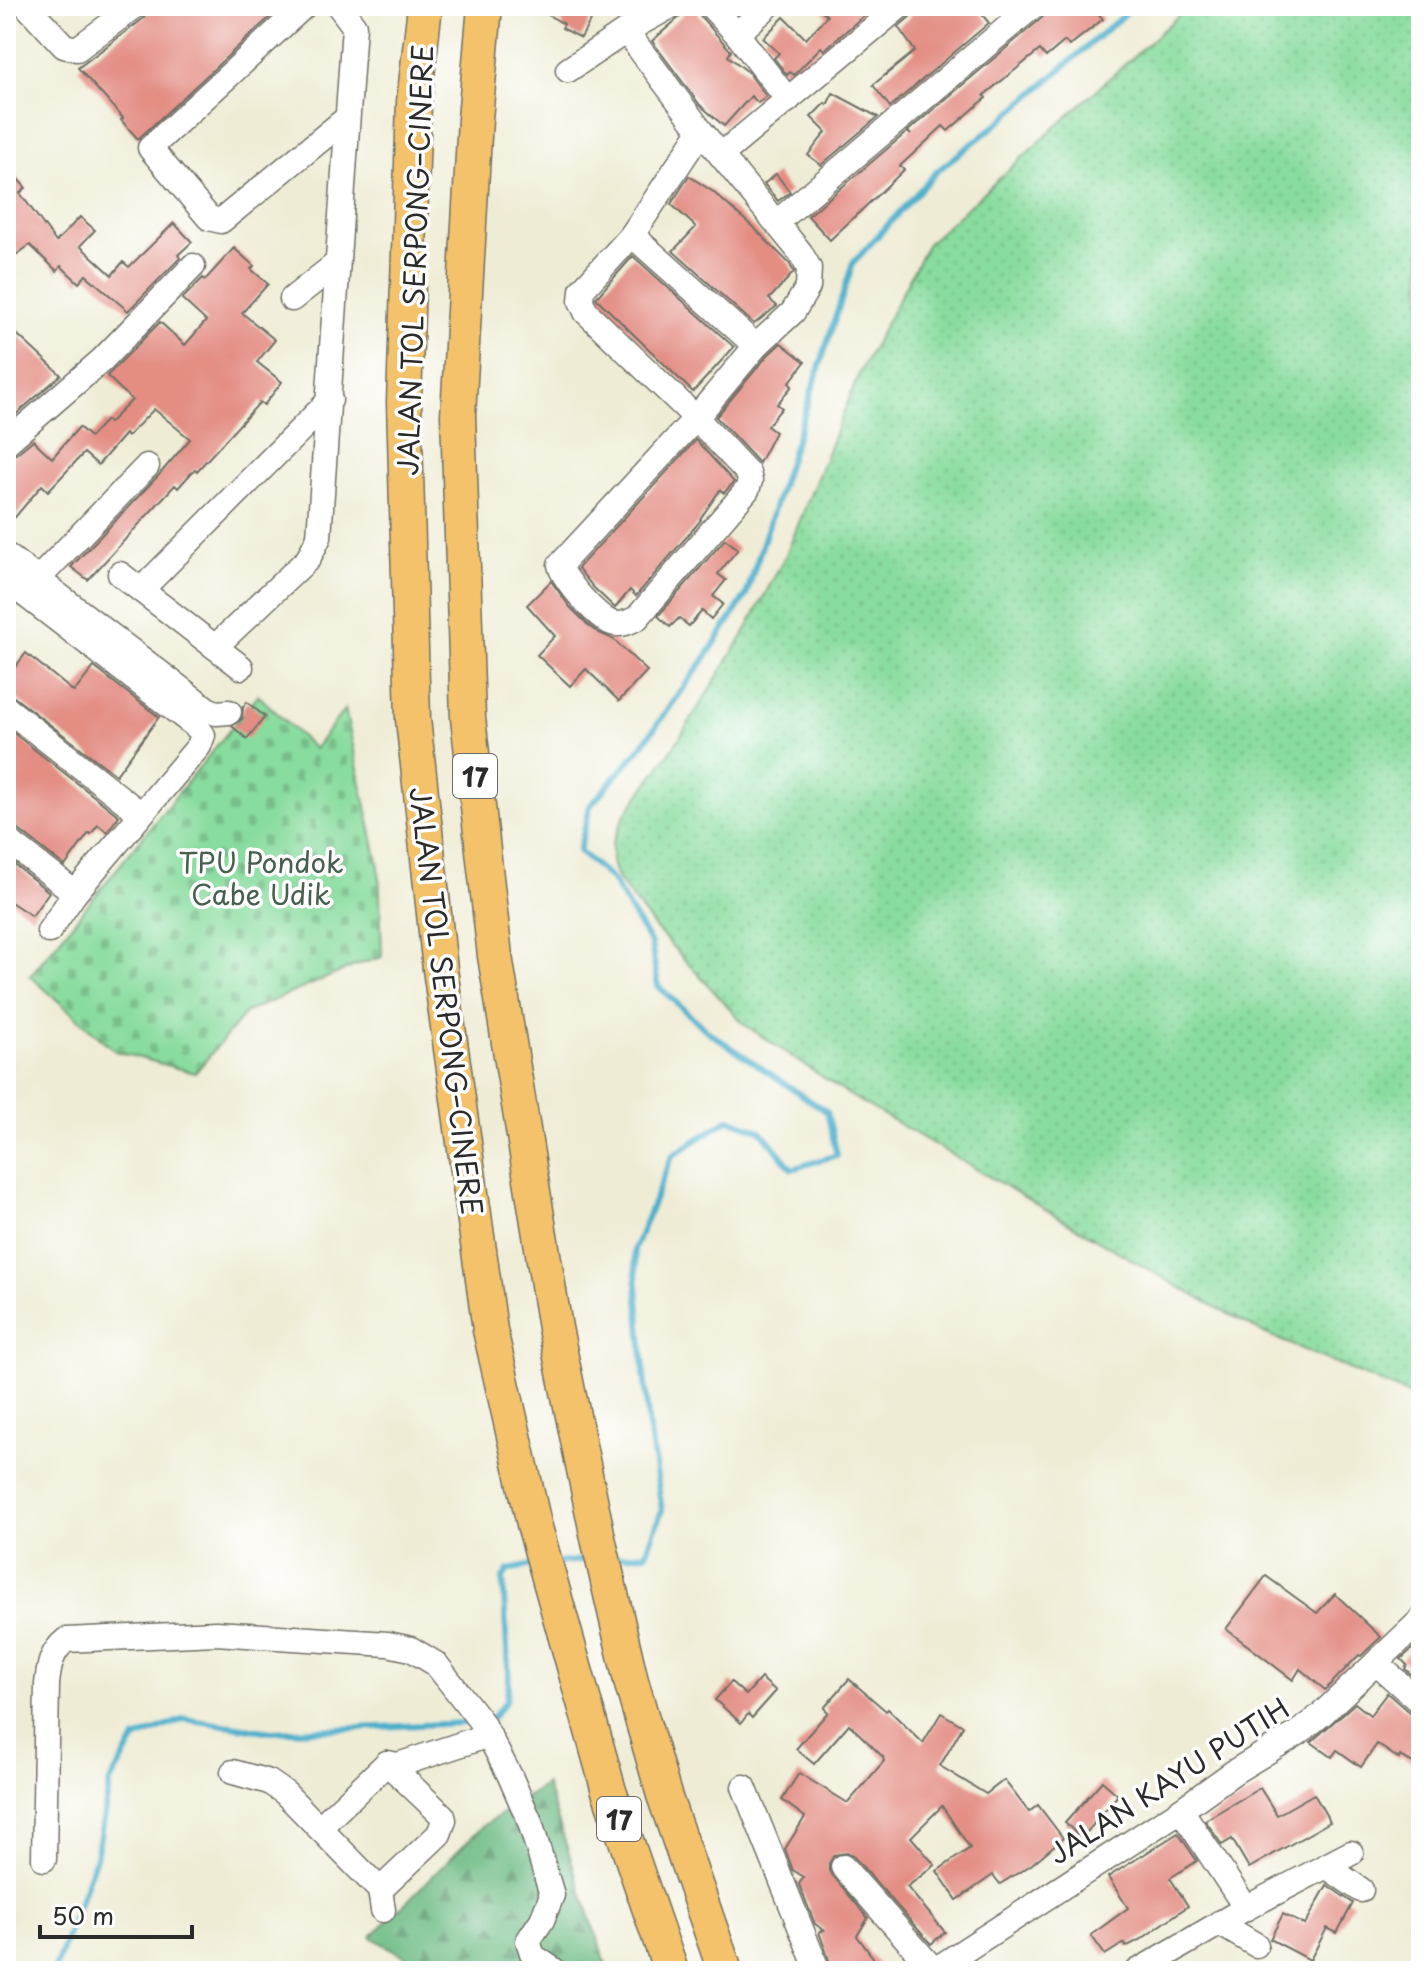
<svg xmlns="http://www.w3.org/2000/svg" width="1427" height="1977" viewBox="0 0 1427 1977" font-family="'Playpen Sans',sans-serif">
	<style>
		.grass { fill: url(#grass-dots); stroke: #5a8464; stroke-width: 2 }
		.forest { fill: url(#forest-firs); stroke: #4c7458; stroke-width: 2 }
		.cemetery { fill: url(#cemetery-stones); stroke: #5a8464; stroke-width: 2 }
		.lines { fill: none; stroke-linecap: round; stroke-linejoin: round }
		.stream { stroke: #4cafcb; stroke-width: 6 }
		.building { fill: #e38d83 }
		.minor-casing { stroke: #706f66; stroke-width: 27 }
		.highway-casing { stroke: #706f66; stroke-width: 37 }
		.minor { stroke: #fff; stroke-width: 24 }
		.highway { stroke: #f3c26a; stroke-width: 34 }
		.labels { text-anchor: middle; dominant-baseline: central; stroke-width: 7; stroke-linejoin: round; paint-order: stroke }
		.shield { fill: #fff; stroke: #6b6b6b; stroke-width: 2 }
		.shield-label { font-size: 26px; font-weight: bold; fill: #2b2b2b }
		.street-label { font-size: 28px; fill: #2b2b2b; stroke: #fff }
		.park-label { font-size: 28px; fill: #47604e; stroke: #fff }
	</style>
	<defs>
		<pattern id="grass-dots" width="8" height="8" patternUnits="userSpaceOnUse" patternTransform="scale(2)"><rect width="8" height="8" fill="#88dc9e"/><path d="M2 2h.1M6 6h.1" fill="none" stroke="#76bd88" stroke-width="1.8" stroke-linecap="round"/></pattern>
		<pattern id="forest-firs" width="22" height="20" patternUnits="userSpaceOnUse" patternTransform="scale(2)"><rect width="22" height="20" fill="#6ebc85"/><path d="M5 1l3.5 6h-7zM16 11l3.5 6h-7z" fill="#5b996d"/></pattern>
		<pattern id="cemetery-stones" width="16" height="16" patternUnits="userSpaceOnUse" patternTransform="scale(2)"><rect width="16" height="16" fill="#88dc9e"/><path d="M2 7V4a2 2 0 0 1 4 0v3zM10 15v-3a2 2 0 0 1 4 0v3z" fill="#76bd88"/></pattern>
	</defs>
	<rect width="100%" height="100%" fill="#fff"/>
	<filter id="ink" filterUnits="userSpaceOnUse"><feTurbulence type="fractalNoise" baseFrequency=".0125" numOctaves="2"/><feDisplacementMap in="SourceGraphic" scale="16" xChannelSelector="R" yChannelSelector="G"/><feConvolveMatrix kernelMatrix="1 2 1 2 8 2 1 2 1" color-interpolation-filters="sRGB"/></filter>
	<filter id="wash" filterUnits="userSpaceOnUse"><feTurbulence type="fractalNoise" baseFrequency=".006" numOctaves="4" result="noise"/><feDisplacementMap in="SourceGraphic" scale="32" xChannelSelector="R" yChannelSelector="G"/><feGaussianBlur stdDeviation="1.8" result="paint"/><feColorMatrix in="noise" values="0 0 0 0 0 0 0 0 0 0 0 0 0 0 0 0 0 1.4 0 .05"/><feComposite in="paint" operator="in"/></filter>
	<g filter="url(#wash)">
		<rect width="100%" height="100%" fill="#efecd5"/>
		<polygon class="grass" points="1189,6 1421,6 1421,1400 1264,1333 1182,1289 849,1095 745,1025 656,929 617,878 612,863 612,844 624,816 675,745 744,634 786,555 859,374 928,243"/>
		<polygon class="forest" points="546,1784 608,1971 431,1971 371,1937 483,1826"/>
		<polygon class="cemetery" points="258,695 314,749 345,709 379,867 382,957 357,965 246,1012 195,1073 115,1051 30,976"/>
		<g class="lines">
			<g class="stream">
				<polyline points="611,1557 646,1554 662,1510 648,1420 634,1250 672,1156 729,1119 761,1131 792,1169 837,1155 827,1112 707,1031 658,986 651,944 612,880 579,851 590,806 638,751 706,657 746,595 853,263 937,171 1001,121 1134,6"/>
				<polyline points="556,1563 592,1559"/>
				<polyline points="492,1718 506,1701 509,1684 503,1578 508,1570 533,1565"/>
				<polyline points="54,1971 96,1857 110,1782 135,1739 184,1719 272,1732 464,1723"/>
			</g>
		</g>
		<g id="blocks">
			<g class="building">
				<polygon points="150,6 282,6 138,139 121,120 123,118 78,68 144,18"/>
				<polygon points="532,6 598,6 581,38 562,28 564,24"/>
				<polygon points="688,6 696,8 700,16 731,51 728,56 748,72 766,96 758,103 751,96 724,126 700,105 652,41 683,14"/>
				<polygon points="818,6 875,6 824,50 821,47 794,75 790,72 787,75 774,58 779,53 763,38 784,17 806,39 827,16"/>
				<polygon points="915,6 975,6 989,23 890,107 873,85 915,51 898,27 910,17"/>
				<polygon points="1048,6 1092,6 1103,19 1069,46 1065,41 1046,57 1040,50 984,95 986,98 948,131 943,126 900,166 904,170 830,240 808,216 907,132 911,135 908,131 1043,17"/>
				<polygon points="833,93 878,117 821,165 808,155 826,132 811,117 825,103 827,105"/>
				<polygon points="6,166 26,188 20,193 56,242 80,217 95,230 80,246 112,275 123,262 129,267 174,223 192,242 178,255 180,258 128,311 86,275 79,283 61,266 57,271 30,245 6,262"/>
				<polygon points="776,174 790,192 778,201 764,184"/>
				<polygon points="689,176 712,191 754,228 789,263 794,272 769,299 777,306 754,324 673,251 696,227 671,204"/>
				<polygon points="234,248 254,266 251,269 268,284 242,313 275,340 257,362 282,382 264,405 260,402 197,471 195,469 178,488 175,485 88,580 71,567 158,476 190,439 154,409 127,437 125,434 98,465 84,453 48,491 42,485 6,528 6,458 16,454 33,440 52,458 79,427 90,437 106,420 109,423 132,400 107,376 160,322 185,345 206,321 182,299 203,278 205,280"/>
				<polygon points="633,256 734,347 693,392 596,298"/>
				<polygon points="6,324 61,375 6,423"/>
				<polygon points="781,343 805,362 789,383 792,386 777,404 782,408 767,426 775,432 759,463 716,417 767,356"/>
				<polygon points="696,440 734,482 724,493 720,490 700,519 701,520 636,596 630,590 615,608 593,587 578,568"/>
				<polygon points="725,539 738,549 718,574 726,580 713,596 723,604 711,619 702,611 689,626 679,618 670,627 658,616"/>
				<polygon points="551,581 570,607 588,625 599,633 613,639 647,671 619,701 586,669 570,686 537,655 555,636 527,605"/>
				<polygon points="26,653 74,692 94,667 159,717 116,775 6,691 6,679"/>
				<polygon points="247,702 265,717 247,739 232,726 242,719 243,707"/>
				<polygon points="6,727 119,816 107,832 98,825 91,834 89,833 65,866 15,827 6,824"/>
				<polygon points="6,858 49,892 32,916 6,899"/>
				<polygon points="1266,1576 1317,1613 1335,1594 1381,1637 1361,1656 1359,1655 1325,1690 1300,1669 1293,1680 1226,1629"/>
				<polygon points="1421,1641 1421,1683 1405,1669 1407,1665 1401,1659"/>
				<polygon points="761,1678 776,1691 752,1718 748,1714 741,1723 715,1700 731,1682 746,1695"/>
				<polygon points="849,1679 886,1711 888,1709 923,1743 941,1713 963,1726 940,1766 986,1794 1004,1780 1029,1812 1038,1805 1063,1838 1031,1865 1000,1884 993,1875 957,1900 937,1871 970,1848 942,1806 911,1837 935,1865 907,1887 945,1932 931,1944 854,1857 847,1853 834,1855 829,1863 829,1871 868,1918 857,1936 883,1971 833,1971 819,1932 824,1930 815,1924 799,1884 804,1877 793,1870 785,1849 805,1817 782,1800 799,1773 848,1803 884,1761 883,1757 849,1724 814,1764 796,1749 828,1712 824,1708"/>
				<polygon points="1387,1693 1411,1714 1421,1718 1421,1767 1400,1756 1399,1759 1377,1744 1361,1767 1337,1750 1332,1757 1311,1742 1355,1703 1370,1715"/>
				<polygon points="1102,1781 1118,1795 1082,1838 1065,1823"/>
				<polygon points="1260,1788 1277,1815 1314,1794 1330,1822 1249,1868 1232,1839 1222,1845 1205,1820"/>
				<polygon points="1178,1833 1197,1861 1170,1878 1188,1906 1143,1938 1126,1947 1124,1943 1105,1955 1091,1935 1128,1908 1108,1877"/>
				<polygon points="1327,1885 1353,1903 1337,1933 1327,1928 1310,1960 1270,1939 1283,1914 1305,1925"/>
			</g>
		</g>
	</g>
	<g filter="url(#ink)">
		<use href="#blocks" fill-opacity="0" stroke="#706f66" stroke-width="2"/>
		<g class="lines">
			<g class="minor-casing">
				<g id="minor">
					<polyline points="27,6 64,46 77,49 135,6"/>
					<polyline points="304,6 150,148 209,218 221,221 347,118"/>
					<polyline points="711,6 737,34 788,100"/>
					<path d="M626 31 701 131 800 252 809 268 808 287 793 312 756 346 696 418 560 565C562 578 598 619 612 623 621 626 629 622 637 618L747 490 750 481 748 473 696 418 586 312 581 301 582 290 632 235 701 131"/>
					<polyline points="737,34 768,6"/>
					<polyline points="568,70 626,31 671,6"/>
					<polyline points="721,155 900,6"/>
					<polyline points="777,222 1033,6"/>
					<polyline points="632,235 756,346"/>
					<polyline points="292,299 336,264"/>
					<polyline points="6,443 102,360 193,266"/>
					<polyline points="6,555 207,709 216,713 229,712"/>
					<polyline points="120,574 241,667"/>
					<polyline points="38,579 147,466"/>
					<polyline points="6,580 198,728 203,735 199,746 75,893 49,931"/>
					<polyline points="141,590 330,400"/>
					<polyline points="215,647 308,559 319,537 354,26 339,6"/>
					<polyline points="6,708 141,814"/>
					<polyline points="6,839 75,893"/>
					<polyline points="1376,1663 1421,1703"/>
					<polyline points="233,1772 269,1782 285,1793 380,1890 383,1910"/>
					<polyline points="744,1787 818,1971"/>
					<polyline points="1181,1810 1246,1908"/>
					<polyline points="319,1828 387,1763 398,1765 489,1735"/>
					<path d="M44 1859 47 1684C49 1666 51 1652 66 1640L216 1633 388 1644 411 1649 436 1664 482 1723 510 1776 530 1822 552 1895 542 1920 528 1941 533 1956 555 1971"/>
					<polyline points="1326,1866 1361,1890"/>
					<polyline points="843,1867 934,1970"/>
					<polyline points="380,1890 439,1834 444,1820 443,1816 387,1763"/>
					<polyline points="1219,1923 1256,1945"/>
					<polyline points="933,1971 1181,1810 1234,1772 1298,1733 1322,1714 1421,1620"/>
					<polyline points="1138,1971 1246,1908 1351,1853"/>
				</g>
			</g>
			<g class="highway-casing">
				<g id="highway">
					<polyline points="425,6 414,102 404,402 413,719 440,969 490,1330 534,1524 609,1791 671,1971"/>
					<polyline points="485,6 475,119 458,415 468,718 495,956 555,1328 598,1538 631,1681 664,1795 725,1971"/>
				</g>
			</g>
			<use href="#minor" class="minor"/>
			<use href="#highway" class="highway"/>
		</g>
	</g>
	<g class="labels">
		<g class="shield">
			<rect x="453" y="754" width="44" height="44" rx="6"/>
			<rect x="597" y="1797" width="44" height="44" rx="6"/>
		</g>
		<g class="shield-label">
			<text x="475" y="776">17</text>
			<text x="619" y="1819">17</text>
		</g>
		<g class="street-label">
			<text transform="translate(414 260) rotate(-88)">JALAN TOL SERPONG–CINERE</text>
			<text transform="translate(447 1001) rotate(83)">JALAN TOL SERPONG–CINERE</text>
			<text transform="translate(1168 1780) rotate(-33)">JALAN KAYU PUTIH</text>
		</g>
		<g class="park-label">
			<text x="261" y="861">TPU Pondok<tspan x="261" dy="32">Cabe Udik</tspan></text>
		</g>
	</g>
	<rect width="1427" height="1977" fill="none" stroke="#fff" stroke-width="32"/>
	<path d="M40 1925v12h152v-12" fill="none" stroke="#2b2b2b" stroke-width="4"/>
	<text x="52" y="1925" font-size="24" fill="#2b2b2b" stroke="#ffffff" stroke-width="6" paint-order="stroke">50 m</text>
</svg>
